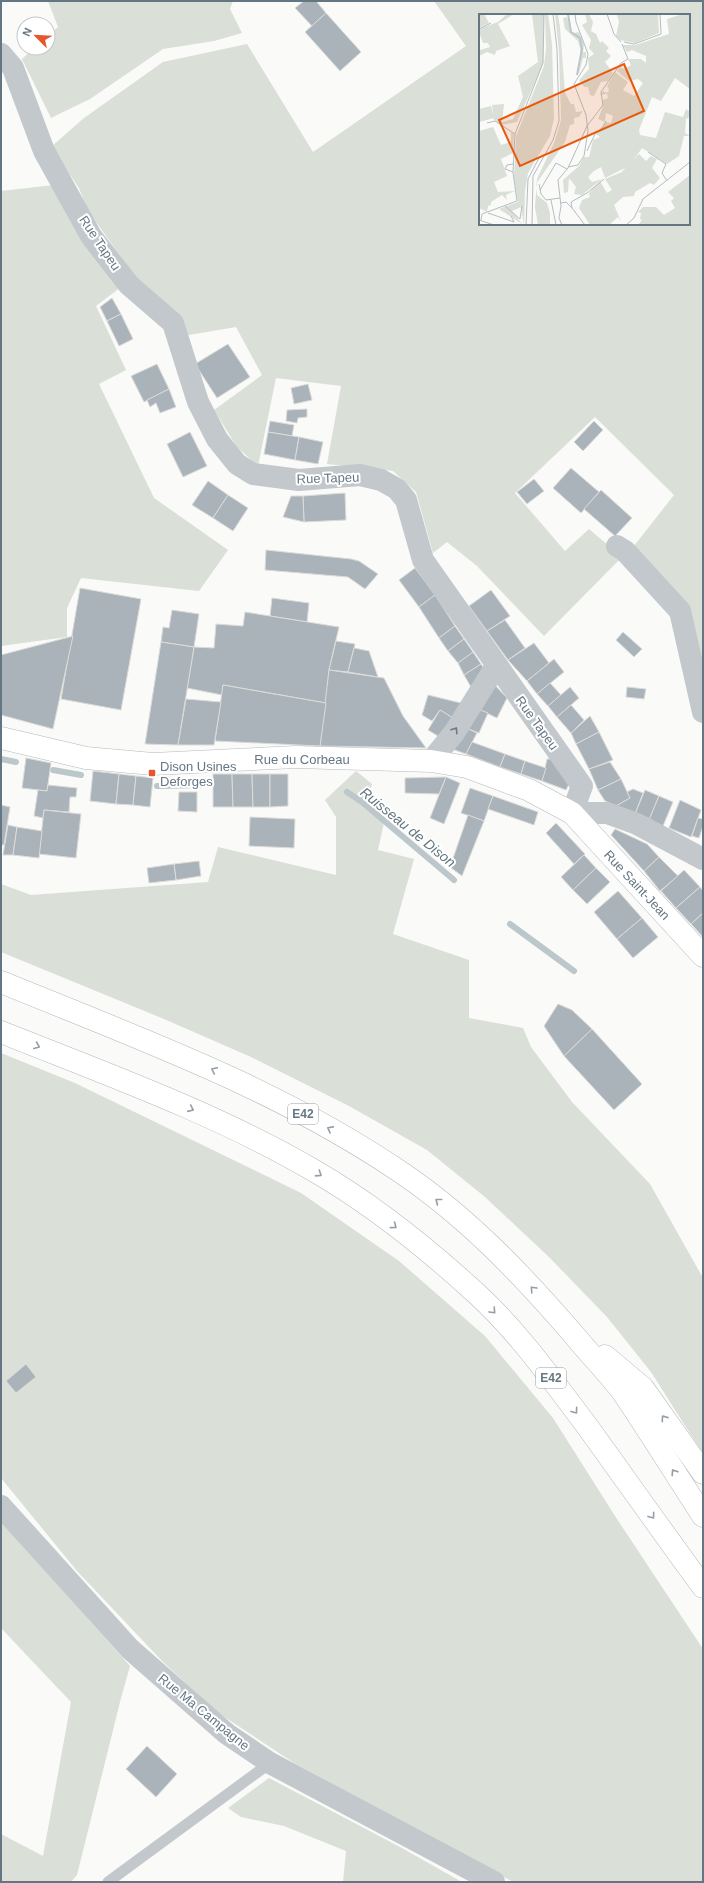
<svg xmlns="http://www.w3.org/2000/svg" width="704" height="1883" viewBox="0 0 704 1883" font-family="Arial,sans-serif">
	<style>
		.green { fill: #dadfd7; fill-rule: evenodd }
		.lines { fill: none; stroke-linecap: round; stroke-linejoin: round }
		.stream { stroke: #bbc7cb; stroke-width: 6 }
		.building { fill: #aab3b9; stroke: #dcdcda }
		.secondary-casing { stroke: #b3babf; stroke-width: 23 }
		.highway-casing { stroke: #b4b9bd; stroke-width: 23 }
		.lane { stroke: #c3c8cc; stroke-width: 11 }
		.street { stroke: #c3c8cc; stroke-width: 22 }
		.secondary { stroke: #fff; stroke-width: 22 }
		.highway { stroke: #fff; stroke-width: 22 }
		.oneway { stroke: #6a7a87 }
		.oneway2 { stroke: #939fa8 }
		.poi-dot { fill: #e4572e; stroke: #fff; stroke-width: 1.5 }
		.labels { text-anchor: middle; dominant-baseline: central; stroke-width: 4; stroke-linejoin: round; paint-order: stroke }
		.shield { fill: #fff; stroke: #939fa8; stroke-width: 1 }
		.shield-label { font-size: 12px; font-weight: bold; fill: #657683 }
		.street-label { font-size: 13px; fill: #657683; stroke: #fff }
		.poi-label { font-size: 13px; fill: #657683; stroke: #fff; text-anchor: start }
		.water-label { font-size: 14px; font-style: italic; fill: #60757c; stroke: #fff }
		.inset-river { fill: none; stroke: #bbc7cb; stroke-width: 2 }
		.inset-road { fill: none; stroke: #b5bdc2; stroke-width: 1 }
		.view { fill: #e8590c; fill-opacity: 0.15; stroke: #e8590c; stroke-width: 2 }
		.inset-edge { fill: none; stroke: #657683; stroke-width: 2 }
	</style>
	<rect width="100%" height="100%" fill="#fafaf8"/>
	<g class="green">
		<polygon points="48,1 233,1 230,9 242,33 214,41 163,49 90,99 51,118 22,59 34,48 48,48 48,36 58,27"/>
		<path d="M434 1H703V670L634 546 674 495 595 417 515 493 565 551 589 529 622 557 544 636 477 566 447 542 433 553 416 492 393 471 327 464 341 386 276 378 258 466 237 447 214 410 262 375 236 327 183 336 135 276 88 211 79 188 51 147 84 118 163 62 247 44 313 152 466 46ZM480 15H689V224H480Z"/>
		<polygon points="54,185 121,287 96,306 126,370 99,384 154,498 228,550 199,591 81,578 67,608 67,637 1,646 1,191"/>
		<polygon points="356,771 372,784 368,800 385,818 378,850 414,859 393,934 469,960 469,1018 523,1028 531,1047 572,1102 650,1184 703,1278 703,1454 651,1372 607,1317 550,1258 485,1197 427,1150 349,1106 251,1057 164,1019 1,952 1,884 31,895 208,882 218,847 336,875 336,817 325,800"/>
		<polygon points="1,1053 75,1083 301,1193 399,1261 485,1336 553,1418 615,1516 703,1649 703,1882 514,1882 495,1873 294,1763 217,1712 163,1662 77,1571 1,1478"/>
		<polygon points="1,1521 130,1666 120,1702 77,1875 71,1882 1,1882 1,1834 43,1856 71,1702 1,1628"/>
		<polygon points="269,1778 400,1847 462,1882 343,1882 346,1851 284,1826 241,1817 228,1808"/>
	</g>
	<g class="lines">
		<g class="stream">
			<polyline points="1,759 16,762"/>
			<polyline points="53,770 81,775"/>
			<polyline points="157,786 203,785"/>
			<polyline points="347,792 362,802 454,880"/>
			<polyline points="510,924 574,971"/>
		</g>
	</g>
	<g class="building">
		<polygon points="304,1 316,1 326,13 312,26 295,8"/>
		<polygon points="326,13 361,52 340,71 305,32"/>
		<polygon points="112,298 121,314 107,321 100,307"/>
		<polygon points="121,314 133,339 119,346 107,321"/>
		<polygon points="228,344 250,377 217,398 195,364"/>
		<polygon points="157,364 169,389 144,402 131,376"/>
		<polygon points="308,384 312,400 294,404 291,388"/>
		<polygon points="169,389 176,407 160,413 156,403 150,407 147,400"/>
		<polygon points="307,409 307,417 298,418 297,423 286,421 287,410"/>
		<polygon points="270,421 294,425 292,436 268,432"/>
		<polygon points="594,421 603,430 583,451 574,442"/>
		<polygon points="190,432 207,466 183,477 167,444"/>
		<polygon points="268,432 299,437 295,460 264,454"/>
		<polygon points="299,437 323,442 318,464 295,460"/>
		<polygon points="571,468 599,492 581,513 553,488"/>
		<polygon points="534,479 544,491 527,504 517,492"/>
		<polygon points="208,481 228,495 213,518 192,505"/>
		<polygon points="601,490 632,518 615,536 584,509"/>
		<polygon points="345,493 346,520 304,522 303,496"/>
		<polygon points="228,495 248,508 233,531 213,518"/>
		<polygon points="291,496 303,496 304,522 283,517"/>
		<polygon points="266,550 351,559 359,561 378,574 365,589 348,577 265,570"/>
		<polygon points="415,568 435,595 419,607 399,580"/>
		<polygon points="80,588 141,599 121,710 61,699"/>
		<polygon points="491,590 510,616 487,631 469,606"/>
		<polygon points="435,595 455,626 439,638 419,607"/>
		<polygon points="272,598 309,603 307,622 270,616"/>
		<polygon points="172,610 199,614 194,647 161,642 163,627 169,628"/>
		<polygon points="245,612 339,627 329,670 326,703 223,685 222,695 187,688 194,647 214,648 216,624 243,626"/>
		<polygon points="505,620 525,648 508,660 487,631"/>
		<polygon points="455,626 464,639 448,651 439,638"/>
		<polygon points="623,632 642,649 634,657 616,640"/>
		<polygon points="73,636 53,729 1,715 1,655"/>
		<polygon points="464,639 473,652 458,663 448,651"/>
		<polygon points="336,641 355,644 348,672 329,670"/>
		<polygon points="161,642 194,647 178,745 145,744"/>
		<polygon points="534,643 549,663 527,681 508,660"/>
		<polygon points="354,648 369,651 378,677 348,672"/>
		<polygon points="473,652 481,664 464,675 458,663"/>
		<polygon points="554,659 564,672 537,694 527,681"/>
		<polygon points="481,664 485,670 471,687 464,675"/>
		<polygon points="329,670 384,678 403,716 426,748 320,746"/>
		<polygon points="492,682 507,698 497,718 478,709"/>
		<polygon points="550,683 561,695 548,706 537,694"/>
		<polygon points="223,685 326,703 320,746 215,741"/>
		<polygon points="570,687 579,698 557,717 548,706"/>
		<polygon points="627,687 646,689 644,699 626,697"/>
		<polygon points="428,695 461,703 453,718 440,710 432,721 422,715"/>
		<polygon points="186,699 221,702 214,745 178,745"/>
		<polygon points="571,705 584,720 571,733 557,717"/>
		<polygon points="478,709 488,713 479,733 466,728"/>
		<polygon points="440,710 453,718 441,738 428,730"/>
		<polygon points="590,716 599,732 576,744 571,733"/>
		<polygon points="466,728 477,733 466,754 452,749"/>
		<polygon points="599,732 613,760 589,769 576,744"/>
		<polygon points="472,742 505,754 500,767 466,754"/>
		<polygon points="505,754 525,761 521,774 500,767"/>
		<polygon points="26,758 51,763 47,791 22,788"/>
		<polygon points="547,759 555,759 569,784 566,790 542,781"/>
		<polygon points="525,761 546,768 542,781 521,774"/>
		<polygon points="610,762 621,779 598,790 589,769"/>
		<polygon points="93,771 119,774 116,804 90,801"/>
		<polygon points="119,774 136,776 133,805 116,804"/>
		<polygon points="213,774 232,774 233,807 213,807"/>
		<polygon points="232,774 252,774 253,807 233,807"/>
		<polygon points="252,774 270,774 270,807 253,807"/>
		<polygon points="270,774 288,774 288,806 270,807"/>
		<polygon points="136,776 153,778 150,807 133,805"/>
		<polygon points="446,777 460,783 444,824 430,818"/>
		<polygon points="446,777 439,794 405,793 405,778"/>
		<polygon points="621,779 630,798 616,806 605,801 598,790"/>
		<polygon points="48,785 77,788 76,797 70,797 69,812 44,810 43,818 34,816 38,790 47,791"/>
		<polygon points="470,788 493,796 484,821 461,813"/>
		<polygon points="633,789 643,793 635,814 616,806 630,798 627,792"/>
		<polygon points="645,790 659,796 649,820 635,814"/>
		<polygon points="179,792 197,792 197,812 178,811"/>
		<polygon points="493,796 538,812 534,825 488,809"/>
		<polygon points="659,796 673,802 663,826 649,820"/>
		<polygon points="680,800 701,810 691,837 669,828"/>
		<polygon points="1,805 10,807 4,845 1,845"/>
		<polygon points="44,810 81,814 76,858 39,854"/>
		<polygon points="468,815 484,821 462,876 450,867"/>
		<polygon points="250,817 295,819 294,848 249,846"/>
		<polygon points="698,818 703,819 703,826 699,838 692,836"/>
		<polygon points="556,823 585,854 574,864 546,833"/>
		<polygon points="8,825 17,827 13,855 3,855"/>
		<polygon points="17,827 42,831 39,858 13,855"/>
		<polygon points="615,829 647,844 659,857 644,871 611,835"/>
		<polygon points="584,855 596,868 573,890 561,877"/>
		<polygon points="659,857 678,876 660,891 644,871"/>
		<polygon points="199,861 201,876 176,880 174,864"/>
		<polygon points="174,864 176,880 149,883 147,868"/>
		<polygon points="596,868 610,882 587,904 573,890"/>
		<polygon points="684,870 700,887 676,908 661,891"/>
		<polygon points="700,887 703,891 703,913 691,924 676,908"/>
		<polygon points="618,891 642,918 617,939 594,912"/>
		<polygon points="703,913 703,937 691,924"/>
		<polygon points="642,918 658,937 633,958 617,939"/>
		<polygon points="558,1004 572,1010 592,1029 564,1056 544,1026"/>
		<polygon points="592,1029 642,1084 614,1110 564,1056"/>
		<polygon points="26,1364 36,1377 16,1393 6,1381"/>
		<polygon points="147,1746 177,1774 156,1797 126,1769"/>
	</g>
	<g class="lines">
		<g class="secondary-casing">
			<polyline id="secondary" points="1,738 86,758 153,764 296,757 431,761 467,767 529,790 572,813 703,956"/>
		</g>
		<g class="highway-casing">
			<g id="highway">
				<path d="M1 982C138 1038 279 1089 402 1173 470 1219 527 1280 580 1342 594 1359 611 1376 624 1394 651 1434 677 1476 703 1516"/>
				<path d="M1 1032C106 1074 215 1113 313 1170 372 1204 428 1249 478 1295 520 1334 553 1381 587 1426 626 1480 664 1534 703 1587"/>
				<polyline points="605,1356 643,1388 703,1473"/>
			</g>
		</g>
		<polyline class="lane" points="108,1882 270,1763"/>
		<g class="street">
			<polyline points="1,54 13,68 44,151 91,236 129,285 173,323 198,402 217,439 237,464 253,474 299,480 360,475 381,480 397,489 406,500 423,560 582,786 572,813 607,813 637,824 703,859"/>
			<polyline points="617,546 625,551 680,611 703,712"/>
			<polyline points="431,761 454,733 496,666"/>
			<polyline points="1,1506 130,1649 227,1734 270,1763 494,1882"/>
		</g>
		<use href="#secondary" class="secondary"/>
		<use href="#highway" class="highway"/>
	</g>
	<defs><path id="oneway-chevron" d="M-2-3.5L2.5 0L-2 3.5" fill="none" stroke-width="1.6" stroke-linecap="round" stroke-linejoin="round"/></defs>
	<use class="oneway" href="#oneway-chevron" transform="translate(455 730) rotate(-57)"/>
	<g class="oneway2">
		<use href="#oneway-chevron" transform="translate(37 1046) rotate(22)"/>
		<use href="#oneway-chevron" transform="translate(214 1070) rotate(-155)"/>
		<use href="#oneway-chevron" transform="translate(191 1109) rotate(24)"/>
		<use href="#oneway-chevron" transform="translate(330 1129) rotate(-152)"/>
		<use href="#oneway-chevron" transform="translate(319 1174) rotate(33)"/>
		<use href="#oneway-chevron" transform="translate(438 1201) rotate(-142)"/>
		<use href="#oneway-chevron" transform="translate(394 1226) rotate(37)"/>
		<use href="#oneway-chevron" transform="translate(533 1289) rotate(-133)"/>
		<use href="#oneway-chevron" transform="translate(493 1311) rotate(47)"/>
		<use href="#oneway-chevron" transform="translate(575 1411) rotate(54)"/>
		<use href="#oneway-chevron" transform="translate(664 1418) rotate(-125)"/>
		<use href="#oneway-chevron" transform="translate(674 1472) rotate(-123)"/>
		<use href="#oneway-chevron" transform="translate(652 1516) rotate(54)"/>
	</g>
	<rect class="poi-dot" x="148" y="769" width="8" height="8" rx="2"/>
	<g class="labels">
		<g class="shield">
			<rect x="288" y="1104" width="30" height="20" rx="3"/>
			<rect x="536" y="1368" width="30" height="20" rx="3"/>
		</g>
		<g class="shield-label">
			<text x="303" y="1114">E42</text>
			<text x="551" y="1378">E42</text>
		</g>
		<g class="street-label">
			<text transform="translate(100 243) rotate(56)">Rue Tapeu</text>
			<text transform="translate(328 478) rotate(-2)">Rue Tapeu</text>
			<text transform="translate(537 723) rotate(54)">Rue Tapeu</text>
			<text x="302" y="759">Rue du Corbeau</text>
			<text transform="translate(637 885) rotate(47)">Rue Saint-Jean</text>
			<text transform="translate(204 1712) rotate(39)">Rue Ma Campagne</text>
		</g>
		<g class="poi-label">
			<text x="160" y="766">Dison Usines<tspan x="160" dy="15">Deforges</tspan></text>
		</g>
		<g class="water-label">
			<text transform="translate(408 827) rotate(39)">Ruisseau de Dison</text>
		</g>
	</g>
	<g transform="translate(479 14)">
		<rect width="211" height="211" fill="#fafaf8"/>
		<path d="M0 0H5L10 9 0 14ZM28 0H35L19 10 31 32 17 37 16 41 8 38 0 42 1 36 11 33 9 29H4L0 18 2 14 19 8ZM53 0H65L64 50 38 108 23 111 15 106 13 91 25 90 23 108 34 105 44 83 39 62 59 48ZM66 0H69L73 30 75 105 71 122 49 159 46 177 45 211 42 193 33 197 43 210 20 195 39 188 35 163 37 122 65 52 67 34ZM76 0H79L81 14 86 79 92 90H95L97 98 104 97 100 103 95 104V110L91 111 86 128 57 170 58 181 68 189 71 199V211H59L56 193 58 165 75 129 82 106 80 37ZM87 0 92 17 95 19 100 18 105 30 104 38H107V44H104L100 59 98 61 102 46 101 34 99 27 86 15 84 4 88 3ZM106 0H110L114 8 112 17 117 20 121 29 123 27 130 34 127 37 132 42 126 48 134 59 129 67 122 68 115 82 111 81 109 73H105L100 66 110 55 109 44 115 40 110 34 112 26 103 11 108 8ZM140 0H179L180 19 156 29 141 26 137 22 140 8 138 1ZM204 0H211V75L196 64 182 87 173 83 160 116 161 121 177 124 186 98 204 103 207 95 211 98 209 105 207 104 206 119 211 122H205L200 142 188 150 163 134 154 147 160 140 171 151 167 147 172 142 178 145 173 154 181 164 175 171 171 169 156 178 155 182 144 183 135 191 142 207 139 203 130 211H111L100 194 103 186 111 183 110 179 121 167 128 179 133 176 126 165 143 158 146 154 126 164 122 153 115 157 109 163 113 168 123 165 103 181 95 180 97 173 90 164 89 178 85 179 84 166 100 152 105 143H110L114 126 121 123 117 120 127 108 132 109 134 102 127 99 126 108 119 105 124 92V86L129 84 128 80 121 81 124 77 128 79 130 76 128 72 136 58 149 68 144 76 155 82 164 69 159 65 150 67 138 57 141 53 145 55 152 51 149 45H162L167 49V42L153 36 148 38 144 31H156L190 20 188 5ZM12 92 15 104 0 108V95ZM14 113 22 131 32 128V118L35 120 34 139 22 145 28 162 15 168 19 178 36 177 27 181 28 186 23 181 12 188V191L9 192 8 198 0 194V117ZM211 161V211H159L163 206 161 205 162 199 159 198 164 193H177L185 201 196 194 192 187 195 184 189 178Z" fill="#dadfd7"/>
		<path class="inset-river" d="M89 0 92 18 101 24 103 35 98 61"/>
		<path class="inset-road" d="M128 0 135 20 142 28M0 15 12 9M145 28 155 30 182 20 181 0M8 109 16 107 36 120M108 137 116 120 124 113 127 107M169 138 187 150 183 159 188 167M89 153 99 151 105 142 109 117 107 101 95 70 107 51 109 40 97 8 96 0M34 158 26 155 28 151 34 150M60 170 62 180 67 186 81 184M61 176 77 149 88 155M72 186 77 211M82 189 87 188 93 194 106 211M26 192 41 205 43 192M93 194 92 188 108 179 125 165M9 199 35 208 32 202M0 206 15 211M2 206 3 200 38 187 34 158 36 120 64 49 65 0M47 211 49 165 60 144M53 211 54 162 74 126 80 107 78 35 74 0M83 211 80 204 82 192 79 166 89 154 108 112 124 91 122 78 142 49 149 45 143 30M147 211 155 204 164 185 211 148"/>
		<path class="view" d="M145 50 165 97 41 152 20 106Z"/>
		<rect width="211" height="211" class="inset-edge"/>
	</g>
	<rect width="704" height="1883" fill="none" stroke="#657683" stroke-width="4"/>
	<g transform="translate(36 36) rotate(294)"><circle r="19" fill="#ffffff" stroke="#c1c8cd"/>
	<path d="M0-3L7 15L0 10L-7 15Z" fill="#e4572e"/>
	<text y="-6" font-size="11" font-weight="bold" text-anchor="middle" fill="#657683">N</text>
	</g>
</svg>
